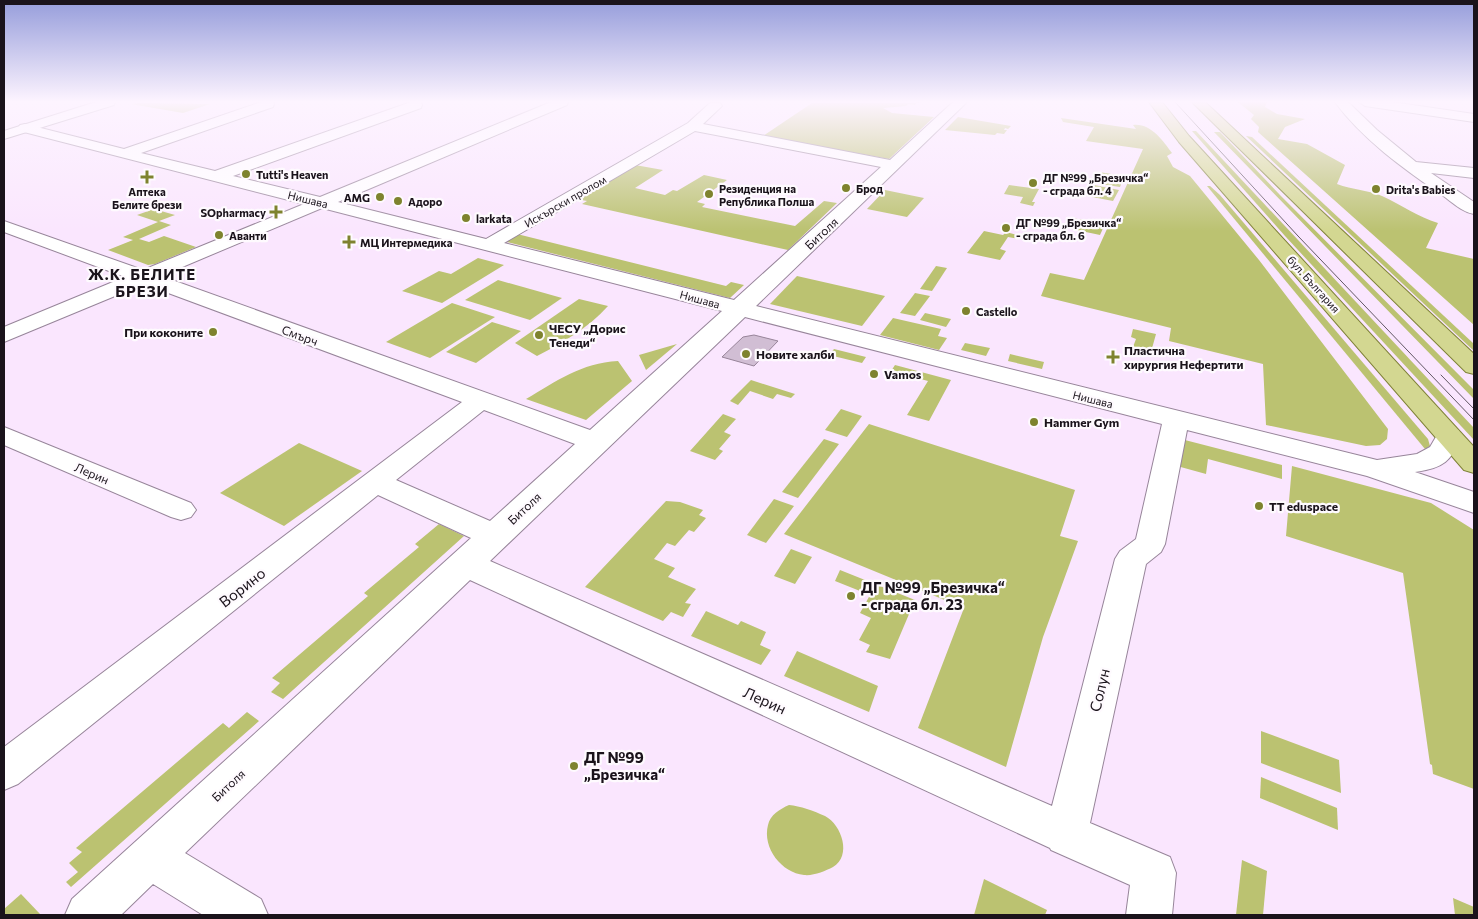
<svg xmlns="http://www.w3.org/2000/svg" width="1478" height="919" viewBox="0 0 1478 919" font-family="Commissioner,sans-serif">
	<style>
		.green { fill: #bbc271 }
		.building { fill: #d1bed4; stroke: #978499 }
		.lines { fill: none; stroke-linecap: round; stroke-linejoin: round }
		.street-casing { stroke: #97859a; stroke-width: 2 }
		.secondary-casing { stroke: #97859a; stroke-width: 2 }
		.primary-casing { stroke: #7f8238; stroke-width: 2 }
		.street { fill: #fff; fill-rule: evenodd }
		.secondary { fill: #fff; fill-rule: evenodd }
		.primary { fill: #d3d791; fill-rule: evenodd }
		.tram { stroke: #635865; stroke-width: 1 }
		.poi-dot { fill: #7e832e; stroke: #fefafe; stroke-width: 2 }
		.labels { text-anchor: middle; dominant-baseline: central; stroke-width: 4.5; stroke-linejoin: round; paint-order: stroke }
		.far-poi-label { font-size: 11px; font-weight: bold; fill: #1a131b; stroke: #fefafe; text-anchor: start }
		.far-street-label { font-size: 11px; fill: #1a131b; stroke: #fefafe }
		.street-label { font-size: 12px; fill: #1a131b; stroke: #fefafe }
		.poi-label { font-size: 12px; font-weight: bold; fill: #1a131b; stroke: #fefafe; text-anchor: start }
		.far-district-label { font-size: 15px; font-weight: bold; letter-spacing: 1px; fill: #1a131b; stroke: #fefafe }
		.near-street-label { font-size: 15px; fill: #1a131b; stroke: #fefafe }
		.near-poi-label { font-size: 15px; font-weight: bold; fill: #1a131b; stroke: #fefafe; text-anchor: start }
	</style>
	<rect width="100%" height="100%" fill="#fae6fe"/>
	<g class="green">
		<polygon points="917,102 915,105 908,104 906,106 883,108 892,113 934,117 889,159 763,136 812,103 920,102"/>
		<path d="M1238 102H1267L1265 107 1277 114 1305 119 1285 127 1278 139 1307 144 1345 165 1337 184C1352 190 1369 190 1382 196 1402 205 1418 217 1438 223L1426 248 1474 259V325L1258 132 1259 127 1251 119 1254 115Z"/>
		<polygon points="140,103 210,104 183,113 131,104"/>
		<polygon points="958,117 1011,126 1008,129 1005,128 1004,130 1007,130 1004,134 997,133 995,135 945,130"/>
		<path d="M1061 118 1136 129 1133 125C1151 123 1163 141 1172 153L1167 156 1173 167 1190 176 1259 260 1388 429 1387 439 1380 445 1366 446 1266 425 1263 364 1169 341 1171 328 1041 296 1050 273 1084 280 1143 149 1086 141 1094 127 1063 122Z"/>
		<polygon points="1192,131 1196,131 1474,428 1474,440 1285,236"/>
		<polygon points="1214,132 1220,132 1280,195 1474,390 1474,399"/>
		<polygon points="1246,136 1252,137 1473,343 1474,351"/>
		<polygon points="635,165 663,170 635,188 665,195 673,190 677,191 704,175 727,180 697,202 705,204 702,207 795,226 824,201 837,203 788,250 582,204 587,201 576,199"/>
		<polygon points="1099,172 1124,176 1120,187 1094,183"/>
		<polygon points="1009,185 1039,189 1032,202 1035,202 1033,206 1020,203 1023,197 1004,194"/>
		<polygon points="1093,185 1094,185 1119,190 1113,201 1087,196"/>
		<polygon points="1207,186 1210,186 1220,195 1428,439 1430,446 1425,449"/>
		<polygon points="885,190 924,198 907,217 867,209"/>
		<polygon points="154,209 175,215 159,221 171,225 139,239 149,242 164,236 196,247 155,264 148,265 108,250 133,240 123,237 158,222 137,215"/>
		<polygon points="1072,218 1105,224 1100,235 1067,228"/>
		<polygon points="984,231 1003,235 1006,232 1021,236 1019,239 1008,237 1000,249 1006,251 1000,260 967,253"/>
		<polygon points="517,234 726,286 731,282 744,285 730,298 503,241"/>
		<polygon points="478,258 504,265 442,303 402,291 439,271 451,274"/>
		<polygon points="936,266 947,268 932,291 920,289"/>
		<polygon points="797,276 885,296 862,326 770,304"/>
		<polygon points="498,280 562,298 530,320 465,300"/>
		<polygon points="915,293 930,296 915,316 900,313"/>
		<path d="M579 299 608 306C588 328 564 342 537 356L515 343Z"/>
		<polygon points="452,303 495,317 430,358 386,342"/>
		<polygon points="925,313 951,319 946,327 920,320"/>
		<polygon points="893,318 941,329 938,336 947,338 939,350 880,335"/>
		<polygon points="492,322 521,331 476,363 446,352"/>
		<polygon points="1133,329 1156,334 1151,352 1133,347 1136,339 1131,337"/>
		<polygon points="965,343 990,348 986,356 961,350"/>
		<polygon points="677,344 646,370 639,355"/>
		<polygon points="834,349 866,357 862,363 829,355"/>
		<polygon points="1010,354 1044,362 1042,369 1008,361"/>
		<path d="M618 361 632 381 586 420 526 399C557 381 581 363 618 361Z"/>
		<polygon points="895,365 951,380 929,421 907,415 928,381 891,371"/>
		<polygon points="751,380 795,394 791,398 777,394 773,399 750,391 738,405 730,401"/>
		<polygon points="841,409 862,416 847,437 825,430"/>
		<polygon points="723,414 736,419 724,432 731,435 719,449 723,451 715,460 690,451"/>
		<polygon points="869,424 1075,490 1060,536 1078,541 1043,637 1006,767 918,728 964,608 784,534"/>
		<polygon points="824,439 839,444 798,498 782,492"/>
		<polygon points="1181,439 1282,465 1282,479 1208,459 1206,474 1177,466"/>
		<polygon points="299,443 362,471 284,526 220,493"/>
		<polygon points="1292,466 1431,503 1474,530 1474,789 1433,774 1432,765 1430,764 1403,573 1286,536"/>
		<polygon points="774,499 794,506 766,543 747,535"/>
		<polygon points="666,501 680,502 703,510 699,515 706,518 694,532 689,530 675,546 667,543 654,559 675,568 668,577 696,589 685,603 691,604 683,617 671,612 663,621 585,587"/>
		<polygon points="439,524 464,536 283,699 271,692 280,683 272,678 368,596 364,593 419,547 415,544"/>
		<polygon points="791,549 812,557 795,584 774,576"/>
		<polygon points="840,570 915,600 890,659 866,652 870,645 859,640 871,618 860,613 870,595 835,581"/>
		<polygon points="706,611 738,625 741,621 766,632 760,645 771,650 761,665 691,636"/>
		<polygon points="797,651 878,686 869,712 784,676"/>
		<polygon points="247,712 259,721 71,887 66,882 78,872 69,863 82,852 76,848 223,723 229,728"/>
		<polygon points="1261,731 1339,760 1341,793 1261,763"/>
		<polygon points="1261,777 1337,808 1338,830 1260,798"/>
		<path d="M789 805C800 806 814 811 825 816 842 825 852 856 833 867 825 871 814 876 804 875 782 873 762 848 768 825 770 815 780 809 789 805Z"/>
		<polygon points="1242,860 1267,871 1263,915 1236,915"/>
		<polygon points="984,879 1047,910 1045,915 974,915"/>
		<polygon points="21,894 40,914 38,915 4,915 4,909"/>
		<polygon points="1453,898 1474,907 1474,915 1455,915"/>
	</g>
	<polygon class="building" points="754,335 778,341 754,366 722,357 743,337"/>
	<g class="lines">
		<g class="street-casing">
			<g id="street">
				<path d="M261 102H273L274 104 273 107 141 153 215 171 411 102H421L422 105 421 108 233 176 320 197 551 102H568L567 105 338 202 486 239 688 123 710 103H720L722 106 703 124 890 160 953 102H967L756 306 1377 460 1417 454 1430 447 1440 430 1449 428 1458 430 1462 436C1451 461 1444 468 1415 472L1474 492V513L1367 476 1187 430 1165 544 1161 552 1146 564 1090 823 1170 857 1176 873 1172 915H1126L1130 885 1051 850 1050 848 470 580 185 853 261 899 268 915H203L153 884 121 915H65L72 899 471 538 378 495 18 784 4 790V747L462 402 144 284 4 342V327L125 277 4 232V221L143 270 304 204 20 131 18 128 20 125 25 124 124 149ZM695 131 881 167 734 300 504 243ZM322 208 722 311 590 430 161 276ZM745 317 1162 424 1136 539 1120 551 1115 559 1052 806 490 561ZM484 410 575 444 490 521 396 480Z"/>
				<path d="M1335 102H1348L1377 130 1416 162 1474 168V178L1431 173 1474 202V214C1462 212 1452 202 1442 195 1405 170 1361 138 1335 102Z"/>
				<polygon points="1359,102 1392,102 1474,114 1474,122 1365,106"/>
				<polygon points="4,427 191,503 196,510 191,517 181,520 171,517 4,445"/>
			</g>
		</g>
		<g class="secondary-casing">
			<polygon id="secondary" points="96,102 115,102 114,105 4,139 4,131"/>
		</g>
		<g class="primary-casing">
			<g id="primary">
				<polygon points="1149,102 1162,102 1189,136 1474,447 1474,473 1464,470 1179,142"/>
				<polygon points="1192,102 1205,102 1474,354 1474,374 1466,372"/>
			</g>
		</g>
		<use href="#street" class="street"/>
		<use href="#secondary" class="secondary"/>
		<use href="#primary" class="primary"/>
		<g class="tram">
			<polyline points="1175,102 1298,236 1474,420"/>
			<polyline points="1441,375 1474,409"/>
		</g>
	</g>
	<linearGradient id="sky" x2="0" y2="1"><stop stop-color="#969ddb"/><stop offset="0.44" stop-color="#fdf4ff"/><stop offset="1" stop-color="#fdf4ff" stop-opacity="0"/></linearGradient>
	<rect width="1478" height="231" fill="url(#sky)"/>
	<g class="poi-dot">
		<circle cx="246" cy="174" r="5"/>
		<path d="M144.5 169.5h5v5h5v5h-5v5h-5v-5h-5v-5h5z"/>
		<circle cx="1033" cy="183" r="5"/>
		<circle cx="846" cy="188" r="5"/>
		<circle cx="1376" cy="189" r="5"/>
		<circle cx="709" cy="194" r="5"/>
		<circle cx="380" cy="197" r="5"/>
		<circle cx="398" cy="201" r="5"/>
		<path d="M273.5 204.5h5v5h5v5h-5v5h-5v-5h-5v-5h5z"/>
		<circle cx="466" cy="218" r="5"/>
		<circle cx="1006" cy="228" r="5"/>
		<circle cx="219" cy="235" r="5"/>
		<path d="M346.5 234.5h5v5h5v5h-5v5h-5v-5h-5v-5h5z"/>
		<circle cx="966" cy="311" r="5"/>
		<circle cx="213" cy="332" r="5"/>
		<circle cx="539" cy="335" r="5"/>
		<circle cx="746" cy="354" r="5"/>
		<path d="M1110.5 349.5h5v5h5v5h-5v5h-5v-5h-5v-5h5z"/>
		<circle cx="874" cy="374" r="5"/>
		<circle cx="1034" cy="422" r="5"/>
		<circle cx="1259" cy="506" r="5"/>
		<circle cx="851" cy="596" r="5"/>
		<circle cx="574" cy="766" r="5"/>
	</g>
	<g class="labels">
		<g class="far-poi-label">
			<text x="256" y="174">Tutti's Heaven</text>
			<text x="1043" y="177">ДГ №99 „Брезичка“<tspan x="1043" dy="13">- сграда бл. 4</tspan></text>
			<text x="719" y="188">Резиденция на<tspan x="719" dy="13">Република Полша</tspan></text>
			<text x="856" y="188">Брод</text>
			<text x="1386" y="189">Drita's Babies</text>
			<text x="147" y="191" text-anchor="middle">Аптека<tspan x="147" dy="13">Белите брези</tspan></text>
			<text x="370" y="197" text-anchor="end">AMG</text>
			<text x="408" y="201">Адоро</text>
			<text x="266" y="212" text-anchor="end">SOpharmacy</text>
			<text x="476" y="218">larkata</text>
			<text x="1016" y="222">ДГ №99 „Брезичка“<tspan x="1016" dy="13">- сграда бл. 6</tspan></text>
			<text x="229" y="235">Аванти</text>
			<text x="360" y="242">МЦ Интермедика</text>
			<text x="976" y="311">Castello</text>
		</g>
		<g class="far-street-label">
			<text transform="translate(308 199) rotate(14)">Нишава</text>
			<text transform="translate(565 201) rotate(-30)">Искърски пролом</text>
			<text transform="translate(1314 284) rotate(48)">бул. България</text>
			<text transform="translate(700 299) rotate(15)">Нишава</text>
			<text transform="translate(1093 399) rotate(14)">Нишава</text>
		</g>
		<g class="street-label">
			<text transform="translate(821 233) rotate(-43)">Битоля</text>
			<text transform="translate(300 335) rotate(20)">Смърч</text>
			<text transform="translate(92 473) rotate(23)">Лерин</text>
			<text transform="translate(524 508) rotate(-43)">Битоля</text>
			<text transform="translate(228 785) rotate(-43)">Битоля</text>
		</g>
		<g class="poi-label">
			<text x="549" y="328">ЧЕСУ „Дорис<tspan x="549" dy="14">Тенеди“</tspan></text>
			<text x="203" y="332" text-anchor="end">При коконите</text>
			<text x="1124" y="350">Пластична<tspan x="1124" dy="14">хирургия Нефертити</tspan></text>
			<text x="756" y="354">Новите халби</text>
			<text x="884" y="374">Vamos</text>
			<text x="1044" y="422">Hammer Gym</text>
			<text x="1269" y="506">TT eduspace</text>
		</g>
		<g class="far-district-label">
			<text x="142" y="274">Ж.К. БЕЛИТЕ<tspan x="142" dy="17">БРЕЗИ</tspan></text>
		</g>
		<g class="near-street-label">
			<text transform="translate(242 587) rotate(-38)">Ворино</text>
			<text transform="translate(1099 690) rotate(-77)">Солун</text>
			<text transform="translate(765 700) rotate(24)">Лерин</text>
		</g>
		<g class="near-poi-label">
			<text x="861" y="587">ДГ №99 „Брезичка“<tspan x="861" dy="17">- сграда бл. 23</tspan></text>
			<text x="584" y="757">ДГ №99<tspan x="584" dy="17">„Брезичка“</tspan></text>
		</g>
	</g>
	<rect width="1478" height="919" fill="none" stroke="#1a131b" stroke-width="10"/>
</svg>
